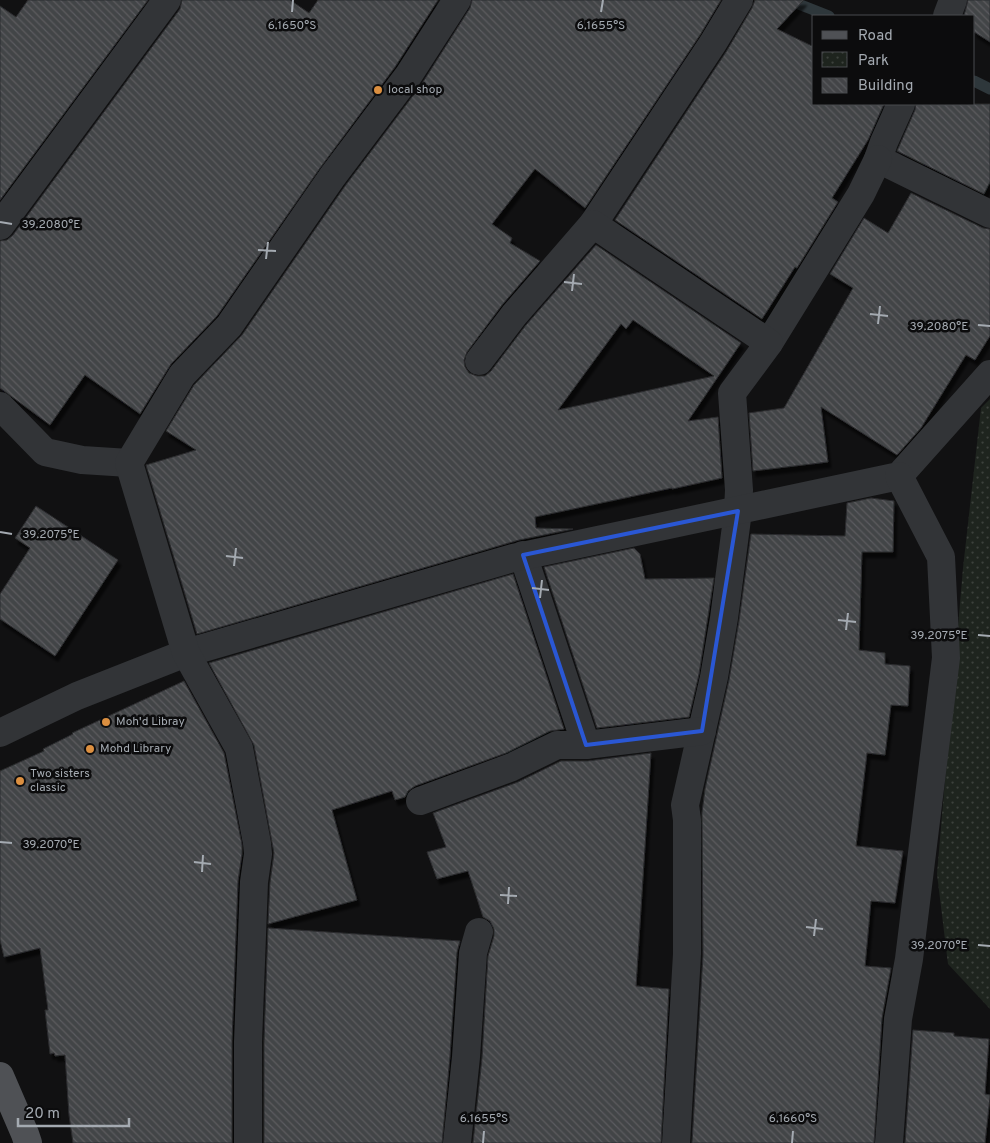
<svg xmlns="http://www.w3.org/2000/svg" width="990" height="1143" viewBox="0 0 990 1143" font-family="Overpass,sans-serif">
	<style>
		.park { fill: url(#park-dots) }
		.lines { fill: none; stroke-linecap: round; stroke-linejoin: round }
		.stream { stroke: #2e373b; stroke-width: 11 }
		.building { fill: url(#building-back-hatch); stroke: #2b2c2e; fill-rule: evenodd; filter: url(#shadow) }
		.minor { stroke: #323437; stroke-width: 28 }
		.major { stroke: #4f5155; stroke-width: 28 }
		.marked { fill: none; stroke: #2a57d4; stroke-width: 4; stroke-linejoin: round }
		.ticks { fill: none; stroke: #a4aab1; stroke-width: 2 }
		.poi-dot { fill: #db8f40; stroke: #0c0c0d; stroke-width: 2 }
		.labels { text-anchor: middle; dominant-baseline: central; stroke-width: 5; stroke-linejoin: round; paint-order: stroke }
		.poi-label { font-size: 12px; fill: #a4aab1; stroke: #0c0c0d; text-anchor: start }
		.ticks-label { font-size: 12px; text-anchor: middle; fill: #a4aab1; stroke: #0c0c0d; stroke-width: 5; stroke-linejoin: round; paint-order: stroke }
	</style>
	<defs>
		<pattern id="park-dots" width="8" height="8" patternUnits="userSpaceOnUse" patternTransform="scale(1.25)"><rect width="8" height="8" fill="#1e241e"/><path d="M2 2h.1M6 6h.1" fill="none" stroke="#3c413c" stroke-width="1.8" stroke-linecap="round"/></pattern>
		<pattern id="building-back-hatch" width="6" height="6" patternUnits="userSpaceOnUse" patternTransform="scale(1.25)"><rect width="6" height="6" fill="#434447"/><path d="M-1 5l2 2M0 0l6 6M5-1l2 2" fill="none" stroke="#5b5c5f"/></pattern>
		<filter id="shadow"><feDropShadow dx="3" dy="5.5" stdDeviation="1" flood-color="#0009"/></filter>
	</defs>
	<rect width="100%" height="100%" fill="#111112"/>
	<polygon class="park" points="990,399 990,1009 948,964 937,874 963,568 981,408"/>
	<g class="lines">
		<g class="stream">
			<polyline points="788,0 829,16"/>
			<polyline points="974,81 990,89"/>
		</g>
	</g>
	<g class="building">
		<polygon points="28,0 148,0 0,200 0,6 16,17"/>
		<polygon points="182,0 290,0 309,13 318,0 438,0 395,67 320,168 217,316 171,364 140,414 85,375 50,425 0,388 0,241 7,240 13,235 180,9"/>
		<path d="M472 0H721L700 35 585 208 535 169 492 224 512 238 510 243 540 261 502 305 467 352 464 360 465 367 469 373 477 376H485L491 371 526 325 596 245 741 343 688 421 718 417 722 478 672 489V488L535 517 536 528 573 529 519 540 197 634 146 465 196 450 166 431 194 385 242 335 345 186 421 85 470 8ZM633 320 714 376 558 410 621 324 626 329Z"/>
		<polygon points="755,0 804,0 777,29 814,47 814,104 884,104 868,140 832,198 838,202 797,268 795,267 762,319 615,220 726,52 752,8"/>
		<polygon points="968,0 990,0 990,42 974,32 974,16 964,16"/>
		<polygon points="916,104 990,104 990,182 984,194 897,151 915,110"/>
		<polygon points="911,193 983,228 990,229 990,336 975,360 966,355 921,428 897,455 821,407 828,462 753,471 749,413 784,408 853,288 830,274 864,218 888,233"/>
		<polygon points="871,498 894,501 893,552 862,552 859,650 885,653 885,664 910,666 908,706 891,705 885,755 867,753 856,846 903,851 895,903 871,901 865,966 891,968 882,1018 874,1143 692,1143 703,955 702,813 705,789 729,680 739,621 751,534 845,536 847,503"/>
		<polygon points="36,506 118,560 55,656 0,619 0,594 30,548 15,538"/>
		<polygon points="634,548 640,554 645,579 714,578 699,674 689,717 597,728 544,567"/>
		<polygon points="513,574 564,729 550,731 506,753 415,786 408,791 405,797 395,800 392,791 332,810 357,900 268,924 270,883 274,853 254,745 209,663"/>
		<polygon points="184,681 224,753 242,845 242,854 238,881 232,1041 232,1143 73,1143 69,1115 65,1055 55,1056 54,1053 50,1054 45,1010 48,1010 40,948 4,957 0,940 0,771 44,751 43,749 73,734 72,733"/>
		<polygon points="651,753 636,986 669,989 661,1143 473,1143 482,1058 488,956 494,936 494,929 490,921 483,917 468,871 437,879 427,852 446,847 433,813 518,782 561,761 588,761"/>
		<polygon points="268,928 460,941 457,952 450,1056 442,1143 264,1143 264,1042"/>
		<polygon points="913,1030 954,1033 954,1036 989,1039 985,1094 990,1095 990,1097 985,1143 905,1143"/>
	</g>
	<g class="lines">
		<g class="minor">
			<polyline points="947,16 953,0"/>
			<polyline points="901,104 884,142 878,159 990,214"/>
			<polyline points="593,224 713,43 739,0"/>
			<polyline points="0,226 167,0"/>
			<polyline points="769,343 861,194 878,159"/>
			<polyline points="479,361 514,315 593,224 769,343 732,393 739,490 738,511 724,618 714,677 685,805 687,820 687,954 676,1143"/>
			<polyline points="0,406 45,452 82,460 129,463"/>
			<polyline points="523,555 586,745"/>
			<polyline points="0,733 77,696 186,653 513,558 899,476 990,374"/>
			<polyline points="420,801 512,767 557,745 586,745 702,731"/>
			<polyline points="248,1143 248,1042 254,882 258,854 257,843 239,748 186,653 129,463 182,375 229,326 332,177 408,76 457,0"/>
			<polyline points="457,1143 466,1057 473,953 479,932"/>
			<polyline points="889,1143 898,1019 909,959 946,658 941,557 899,476"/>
		</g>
		<polyline class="major" points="0,1076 25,1134 28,1143"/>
	</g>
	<path class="marked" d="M738 511 702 731 586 745 523 555Z"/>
	<path class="ticks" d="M292 12 293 0M601 12 603 0M0 222 12 224M258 250 276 251M266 259 268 242M564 282 582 284M572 291 574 274M870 314 888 316M878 324 880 306M978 325 990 326M0 532 12 534M226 556 243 558M234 566 236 548M532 588 549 590M540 598 542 580M838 620 856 622M846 630 848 613M978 635 990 636M0 842 12 843M194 862 211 864M202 872 203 855M500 895 517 896M508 904 509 887M806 927 823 929M814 936 816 919M978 945 990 946M483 1143 484 1131M792 1143 793 1131"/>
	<g class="poi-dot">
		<circle cx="378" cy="90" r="5"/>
		<circle cx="106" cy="722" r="5"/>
		<circle cx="90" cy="749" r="5"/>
		<circle cx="20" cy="781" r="5"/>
	</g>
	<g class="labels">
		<g class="poi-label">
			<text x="388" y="90">local shop</text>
			<text x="116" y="722">Moh'd Libray</text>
			<text x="100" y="749">Mohd Library</text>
			<text x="30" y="774">Two sisters<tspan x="30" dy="14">classic</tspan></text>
		</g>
	</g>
	<g class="ticks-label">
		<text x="292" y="29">6.1650°S</text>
		<text x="601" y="29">6.1655°S</text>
		<text x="51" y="228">39.2080°E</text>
		<text x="939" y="330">39.2080°E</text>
		<text x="51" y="538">39.2075°E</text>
		<text x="939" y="639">39.2075°E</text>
		<text x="51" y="848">39.2070°E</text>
		<text x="939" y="949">39.2070°E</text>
		<text x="484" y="1122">6.1655°S</text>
		<text x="793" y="1122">6.1660°S</text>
	</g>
	<rect x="812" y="15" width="162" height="90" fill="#0c0c0d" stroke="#494b4f"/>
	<rect x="822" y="31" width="25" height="8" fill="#4f5155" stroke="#494b4f"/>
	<text x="858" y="40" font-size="15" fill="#a4aab1">Road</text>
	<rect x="822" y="52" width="25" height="15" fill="url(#park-dots)" stroke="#494b4f"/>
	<text x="858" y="65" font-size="15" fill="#a4aab1">Park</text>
	<rect x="822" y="78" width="25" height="15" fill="url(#building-back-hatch)" stroke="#494b4f"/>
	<text x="858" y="90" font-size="15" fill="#a4aab1">Building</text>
	<path d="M18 1118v8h111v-8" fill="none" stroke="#a4aab1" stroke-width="2.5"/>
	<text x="25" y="1118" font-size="15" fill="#a4aab1" stroke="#0c0c0d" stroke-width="4" paint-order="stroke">20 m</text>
</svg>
